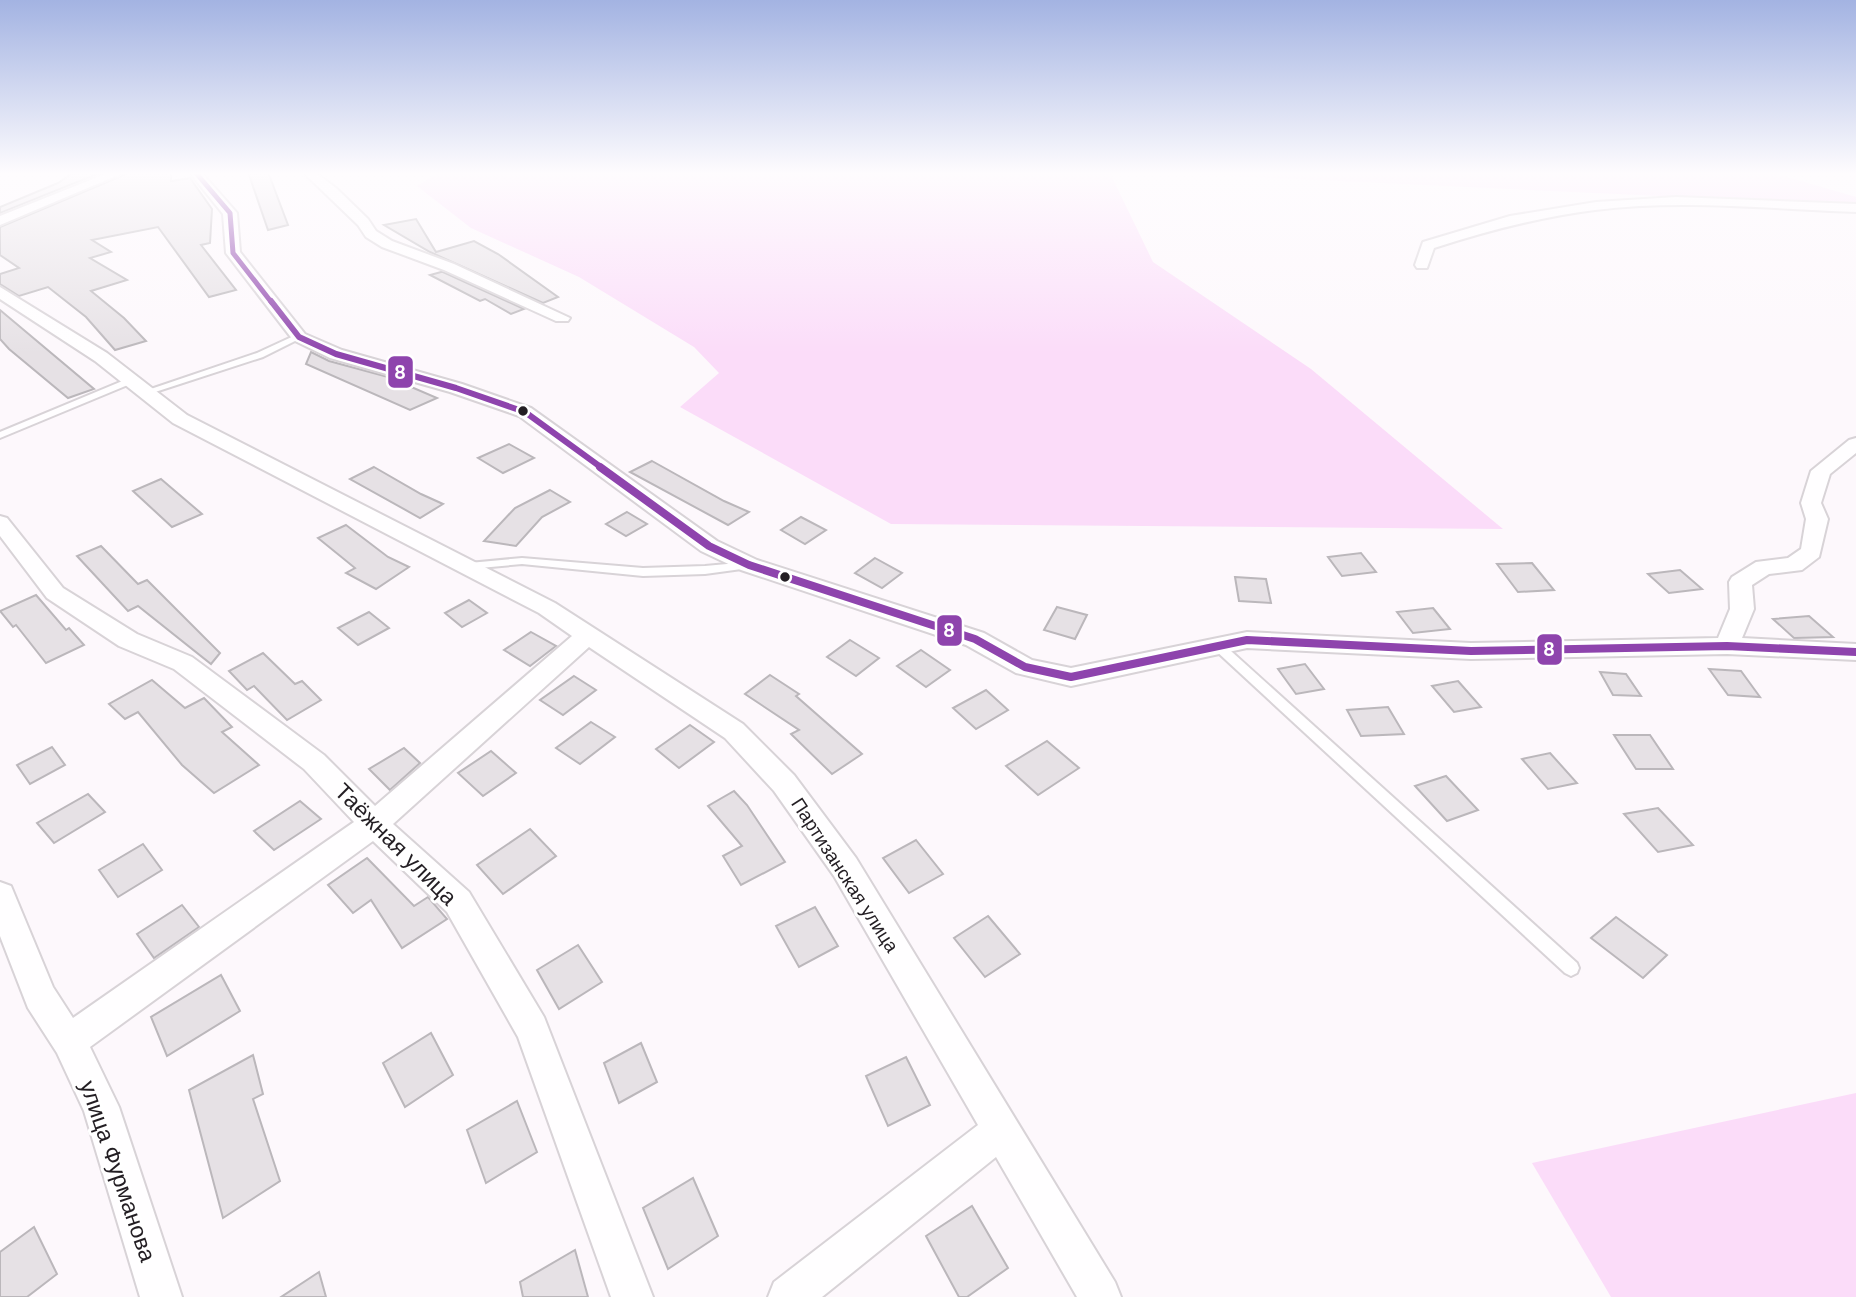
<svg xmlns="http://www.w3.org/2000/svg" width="1856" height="1297" viewBox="0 0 1856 1297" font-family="'DM Sans',sans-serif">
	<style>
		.green { fill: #fbdcf9 }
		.building { fill: #e6e1e5; stroke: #bbb7bb; stroke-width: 2 }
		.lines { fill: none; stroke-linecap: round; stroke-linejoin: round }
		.lane-casing { stroke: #d8d3d7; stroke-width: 4 }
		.street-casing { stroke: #d8d3d7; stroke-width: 4 }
		.lane { fill: #fffeff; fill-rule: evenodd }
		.street { fill: #fffeff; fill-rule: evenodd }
		.bus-1-far2-casing { stroke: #fff; stroke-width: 8 }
		.bus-1-far1-casing { stroke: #fff; stroke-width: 10 }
		.bus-1-casing { stroke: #fff; stroke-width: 12 }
		.bus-1-far2 { stroke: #8e44ad; stroke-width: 5 }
		.bus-1-far1 { stroke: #8e44ad; stroke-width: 6 }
		.bus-1 { stroke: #8e44ad; stroke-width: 8 }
		.bus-dot { fill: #231e23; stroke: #fff; stroke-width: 2.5 }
		.labels { text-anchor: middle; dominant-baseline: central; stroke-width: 6; stroke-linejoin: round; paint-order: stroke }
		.street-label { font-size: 19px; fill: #231e23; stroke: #fff }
		.near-street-label { font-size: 23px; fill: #231e23; stroke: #fff }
		.line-badge { stroke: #fff; stroke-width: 2.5 }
		.badge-label { font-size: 19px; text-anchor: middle; font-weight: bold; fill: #fff }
	</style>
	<rect width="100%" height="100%" fill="#fdf8fc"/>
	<g class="green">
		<polygon points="438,173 1110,173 1153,262 1311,369 1503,529 891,524 680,407 719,373 694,347 579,277 471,228 417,186"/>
		<polygon points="1165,173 1774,173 1856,197 1856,205"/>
		<polygon points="1856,1093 1856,1297 1611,1297 1532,1163"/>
	</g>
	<g class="building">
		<polygon points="74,172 102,172 0,213 0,207 58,183"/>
		<polygon points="125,172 171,172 171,181 190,178 212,209 210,243 201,245 236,290 209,297 158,227 92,240 111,252 90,258 127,280 91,291 124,318 146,341 115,350 86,317 48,287 19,296 0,284 0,274 19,268 0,255 0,227 124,175"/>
		<polygon points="248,172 268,172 288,225 268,230"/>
		<polygon points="416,219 436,252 474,241 498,254 558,297 543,303 430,252 384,225"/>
		<polygon points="441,272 443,272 524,309 511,314 485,299 480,301 430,275"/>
		<polygon points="0,310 94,389 68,398 9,349 0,339"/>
		<polygon points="311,352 329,361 388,377 437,398 410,410 306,364"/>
		<polygon points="509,444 534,458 503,473 478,458"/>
		<polygon points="652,461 724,501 749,512 728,525 630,472"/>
		<polygon points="374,467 421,494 443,504 420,518 350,479"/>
		<polygon points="161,479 168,485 202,514 172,527 133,491"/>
		<polygon points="550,490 570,502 542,517 516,546 484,541 515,508"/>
		<polygon points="627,512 647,524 626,536 606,524"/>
		<polygon points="801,517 826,530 805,544 781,530"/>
		<polygon points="346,525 388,557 409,567 376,589 346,573 355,568 318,538"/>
		<polygon points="101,546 138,584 147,580 220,653 211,664 138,606 128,611 77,556"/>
		<polygon points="1361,553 1376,572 1342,576 1328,557"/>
		<polygon points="875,558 902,573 882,588 855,573"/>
		<polygon points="1532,563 1554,590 1518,592 1497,564"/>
		<polygon points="1680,570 1702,589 1669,593 1648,574"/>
		<polygon points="1235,577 1266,579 1271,603 1239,601"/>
		<polygon points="36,595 66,630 69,628 84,645 46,663 16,625 13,627 0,611"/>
		<polygon points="469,600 487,613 462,627 445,613"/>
		<polygon points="1057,607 1087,615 1075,639 1044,630"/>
		<polygon points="1433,608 1450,629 1413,633 1397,612"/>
		<polygon points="369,612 389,628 358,645 338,628"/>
		<polygon points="1809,616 1833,637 1794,638 1773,619"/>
		<polygon points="531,632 556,646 530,666 504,650"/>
		<polygon points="850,640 879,658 856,676 827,657"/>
		<polygon points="921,650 950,670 926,687 897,666"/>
		<polygon points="263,653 295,684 302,681 321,700 287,720 254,686 247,690 229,671"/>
		<polygon points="1305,664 1324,689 1296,694 1278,669"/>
		<polygon points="1709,669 1741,671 1760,697 1728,695"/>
		<polygon points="1600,672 1626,674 1641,696 1613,695"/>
		<polygon points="770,675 799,694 796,696 862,754 832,774 791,734 799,730 745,694"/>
		<polygon points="574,676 596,690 563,715 540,700"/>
		<polygon points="152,680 185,708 204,698 232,727 222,732 259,765 214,793 182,765 138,712 125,719 109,704"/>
		<polygon points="1458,681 1481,707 1454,712 1432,686"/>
		<polygon points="986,690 1008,710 976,729 953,708"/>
		<polygon points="1388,707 1404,734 1361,736 1347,710"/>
		<polygon points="591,722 615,737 580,764 556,748"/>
		<polygon points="690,725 714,742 679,768 656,749"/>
		<polygon points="1614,735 1650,735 1673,769 1636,769"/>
		<polygon points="1047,741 1079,768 1038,795 1006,766"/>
		<polygon points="52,747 65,765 30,784 17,765"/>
		<polygon points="404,748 420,763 390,790 369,769"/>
		<polygon points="491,751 516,773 483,796 458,773"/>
		<polygon points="1550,753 1577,783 1548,789 1522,759"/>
		<polygon points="1446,776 1478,810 1447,821 1415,786"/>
		<polygon points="734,791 747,805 785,862 741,885 723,856 742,846 708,806"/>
		<polygon points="88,794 105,812 54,843 37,823"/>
		<polygon points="300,801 321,819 274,850 254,831"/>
		<polygon points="1658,808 1693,845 1658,852 1624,814"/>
		<polygon points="530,829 556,856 503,894 477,865"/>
		<polygon points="916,840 943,874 909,893 883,858"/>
		<polygon points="143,844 162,870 118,897 99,870"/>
		<polygon points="367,858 414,906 428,897 447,919 402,948 371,900 353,913 328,885"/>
		<polygon points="182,905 199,927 154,958 137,934"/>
		<polygon points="815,907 838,946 799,967 776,926"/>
		<polygon points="988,916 1020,954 985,977 954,938"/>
		<polygon points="1616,917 1667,955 1643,978 1591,938"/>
		<polygon points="578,945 602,982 559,1009 537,970"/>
		<polygon points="221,975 240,1011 167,1056 151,1017"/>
		<polygon points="431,1033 453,1075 405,1107 383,1063"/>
		<polygon points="641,1043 657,1082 619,1103 604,1063"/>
		<polygon points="253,1055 263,1094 253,1099 280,1181 223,1218 189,1090"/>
		<polygon points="906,1057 930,1105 888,1126 866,1076"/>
		<polygon points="517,1101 537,1152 486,1183 467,1130"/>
		<polygon points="693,1178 718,1236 668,1269 643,1208"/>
		<polygon points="972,1206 1008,1268 967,1297 959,1297 926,1236"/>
		<polygon points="34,1227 57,1274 27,1297 0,1297 0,1252"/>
		<polygon points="575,1250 588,1297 523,1297 520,1282"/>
		<polygon points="319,1272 326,1297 281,1297"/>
	</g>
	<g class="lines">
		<g class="lane-casing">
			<g id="lane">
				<polygon points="296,335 303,337 263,357 149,394 142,392 257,353"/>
				<polygon points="132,377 135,378 135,382 0,438 0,432"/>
				<polygon points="522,558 643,568 705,566 749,562 755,565 749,568 705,574 643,576 522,564 469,569 463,566 469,563"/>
				<polygon points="1218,642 1222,643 1577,963 1579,968 1577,973 1571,976 1565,973 1214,649 1212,646 1214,643"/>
			</g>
		</g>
		<g class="street-casing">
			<g id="street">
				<polygon points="108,173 123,173 0,225 0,216"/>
				<polygon points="190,173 202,173 237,213 240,252 305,334 342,350 462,384 531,408 717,541 757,560 984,633 1032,660 1071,668 1247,632 1471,643 1718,638 1730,609 1729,582 1732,577 1756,562 1788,558 1801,549 1806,519 1801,503 1811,471 1849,440 1856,438 1856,453 1830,474 1821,503 1828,519 1819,557 1802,570 1769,574 1752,585 1754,609 1742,638 1856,644 1856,660 1727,654 1471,659 1247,648 1071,686 1016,673 966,645 741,570 701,551 519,416 450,392 330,358 293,340 226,253 223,214"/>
				<polygon points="304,173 316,173 336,188 368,219 376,231 392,241 454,264 570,318 568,321 556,321 444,270 382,247 366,237 358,225"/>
				<path d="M1676 197 1856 204V212C1770 209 1681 199 1595 210 1539 217 1487 231 1434 248L1427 268H1417L1415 265 1423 242 1510 216 1596 202Z"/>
				<polygon points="0,287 107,353 187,415 555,603 743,724 794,775 856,858 1115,1282 1121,1297 1077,1297 996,1157 822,1297 768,1297 774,1282 978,1125 834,876 774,791 725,738 589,647 393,824 469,892 544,1017 653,1297 611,1297 518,1037 447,912 373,841 90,1047 119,1107 182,1297 140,1297 84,1111 57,1053 28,1008 0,936 0,882 11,886 53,987 73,1018 354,822 304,769 174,669 119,646 47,598 0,536 0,516 7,518 63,588 137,634 192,657 324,755 375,806 572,636 539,613 173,423 95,361 0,299"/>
			</g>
		</g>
		<use href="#lane" class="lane"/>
		<use href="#street" class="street"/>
		<g class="bus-1-far2-casing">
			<polyline id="bus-1-far2" points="196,173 230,213 233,253 272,303"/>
		</g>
		<g class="bus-1-far1-casing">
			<polyline id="bus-1-far1" points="271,301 299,337 336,354 456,388 525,412 602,468"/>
		</g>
		<g class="bus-1-casing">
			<polyline id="bus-1" points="600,467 709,546 749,565 975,639 1025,667 1071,677 1247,640 1471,651 1727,646 1856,652"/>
		</g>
		<use href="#bus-1-far2" class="bus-1-far2"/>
		<use href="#bus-1-far1" class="bus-1-far1"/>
		<use href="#bus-1" class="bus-1"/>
	</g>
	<linearGradient id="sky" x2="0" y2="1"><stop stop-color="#a3b3e2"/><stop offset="0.49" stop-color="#fefcfe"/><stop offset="1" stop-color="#fefcfe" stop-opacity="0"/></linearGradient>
	<rect width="1856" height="354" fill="url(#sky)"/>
	<g class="bus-dot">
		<circle cx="523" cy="411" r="6"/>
		<circle cx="785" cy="577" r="6"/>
	</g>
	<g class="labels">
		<g class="street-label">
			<text transform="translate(845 875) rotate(57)">Партизанская улица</text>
		</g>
		<g class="near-street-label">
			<text transform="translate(396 844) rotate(45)">Таёжная улица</text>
			<text transform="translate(118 1171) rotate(71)">улица Фурманова</text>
		</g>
	</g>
	<g class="line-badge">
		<rect x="387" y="355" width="27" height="34" rx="7" fill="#8e44ad"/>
		<rect x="936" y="614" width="27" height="33" rx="7" fill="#8e44ad"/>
		<rect x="1536" y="633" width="27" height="33" rx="7" fill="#8e44ad"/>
	</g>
	<g class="badge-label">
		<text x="400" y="379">8</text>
		<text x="949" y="637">8</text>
		<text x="1549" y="656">8</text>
	</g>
</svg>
